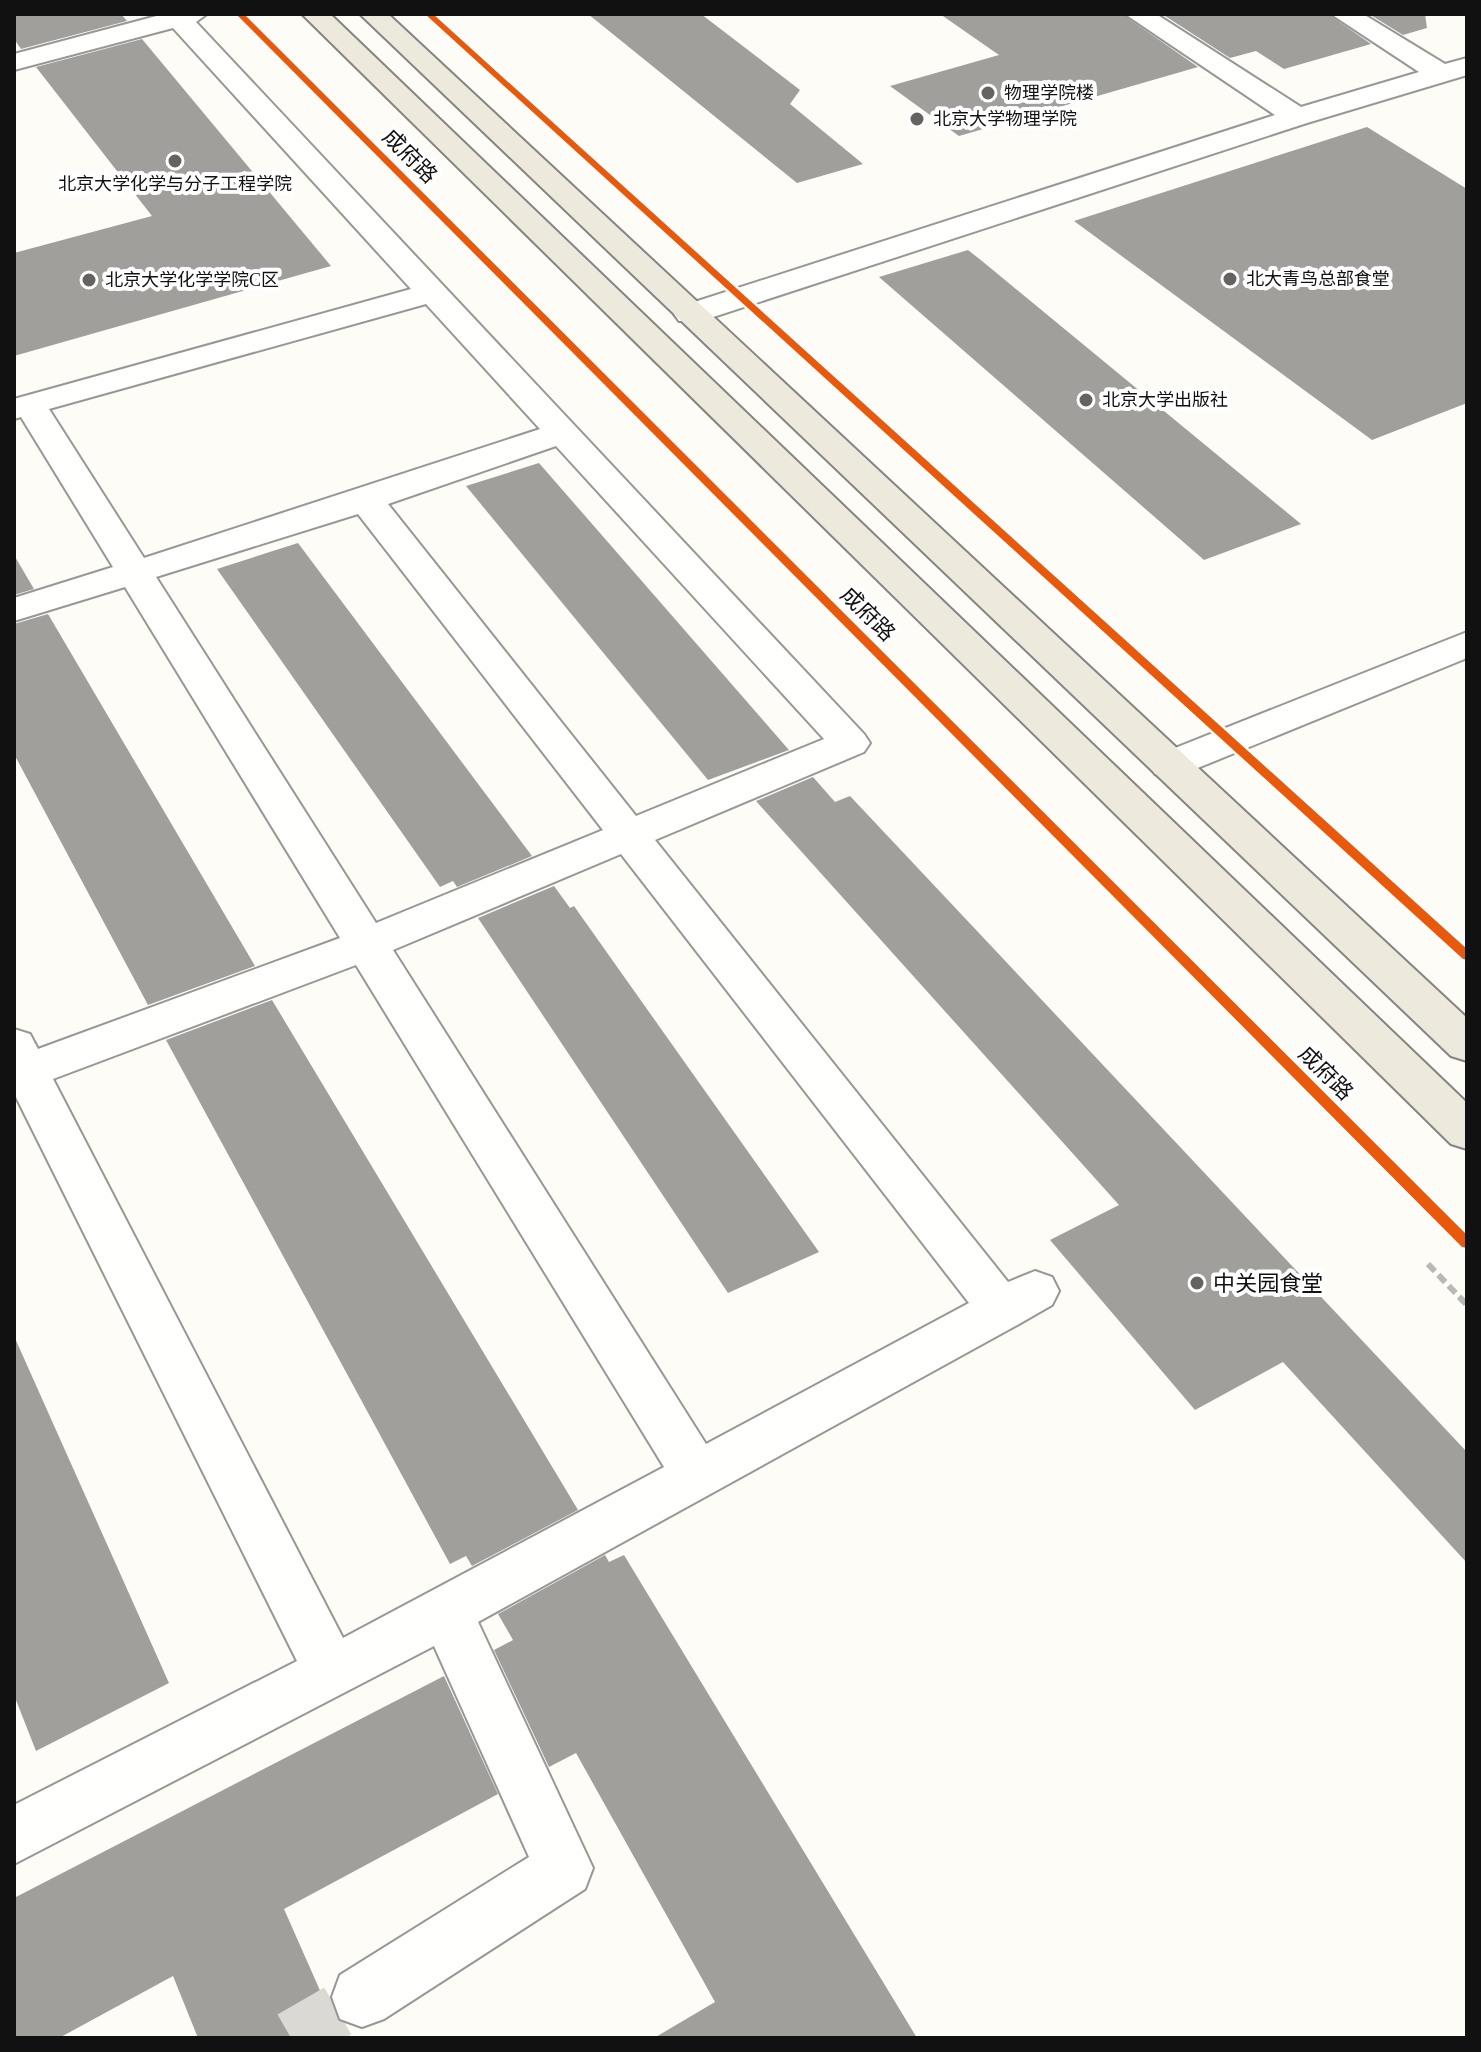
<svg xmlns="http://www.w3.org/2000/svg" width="1481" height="2052" viewBox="0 0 1481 2052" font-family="'Times New Roman','Noto Sans SC',serif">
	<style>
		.building { fill: #a19f9c }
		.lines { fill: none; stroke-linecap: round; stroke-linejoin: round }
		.minor-tunnel { stroke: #dad9d4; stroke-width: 54; stroke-dasharray: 54 27; stroke-linecap: butt }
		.minor-casing { stroke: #979795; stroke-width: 4 }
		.major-casing { stroke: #858482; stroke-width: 4 }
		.path { stroke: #b9b9b8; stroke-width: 6; stroke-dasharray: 10 5; stroke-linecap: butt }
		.minor { fill: #fffffe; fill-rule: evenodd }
		.major { fill: #ede9dc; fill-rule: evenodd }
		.cycleway-casing { stroke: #fff; stroke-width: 5 }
		.cycleway { fill: #e8590c; fill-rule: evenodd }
		.poi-dot { fill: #646362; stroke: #fff; stroke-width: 3 }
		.labels { text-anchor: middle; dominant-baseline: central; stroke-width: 8; stroke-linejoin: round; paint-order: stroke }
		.far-poi-label { font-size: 18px; fill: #111; stroke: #fff; text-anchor: start }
		.street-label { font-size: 22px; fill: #111; stroke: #fff }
		.poi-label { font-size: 22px; fill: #111; stroke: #fff; text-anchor: start }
	</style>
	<rect width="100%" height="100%" fill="#fdfcf7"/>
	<g class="building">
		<polygon points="14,14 121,14 127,21 21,49 14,39"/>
		<polygon points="588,14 701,14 800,90 790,104 863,164 797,183"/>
		<polygon points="940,14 1122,14 1198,67 959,136 890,86 999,55"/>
		<polygon points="1162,14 1328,14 1371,44 1284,69 1256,51 1230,58"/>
		<polygon points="1369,14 1425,14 1427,28 1403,35"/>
		<polygon points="142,39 331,266 14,356 14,253 152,216 36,67"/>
		<polygon points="1367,127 1467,189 1467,403 1372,440 1074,221"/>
		<polygon points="968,250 982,261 1301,524 1204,560 879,277"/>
		<polygon points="539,463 789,750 708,780 466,486"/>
		<polygon points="298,543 532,856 457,887 453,881 440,887 217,569"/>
		<polygon points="14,555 34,589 14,595"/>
		<polygon points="48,614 255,966 148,1005 14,754 14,624"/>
		<polygon points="813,777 835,802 850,796 1467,1452 1467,1563 1283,1362 1195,1410 1050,1240 1119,1205 756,801"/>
		<polygon points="554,886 570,908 574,906 819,1252 728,1293 478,918"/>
		<polygon points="272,1000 578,1510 472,1566 466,1556 450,1564 166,1040"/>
		<polygon points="14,1336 169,1683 36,1751 14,1695"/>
		<polygon points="605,1555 609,1562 624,1555 917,2038 654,2038 715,2002 576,1753 549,1767 494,1650 513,1640 498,1614"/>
		<polygon points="444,1676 498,1794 284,1909 341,2038 198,2038 173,1976 59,2038 14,2038 14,1898"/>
	</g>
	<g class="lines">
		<polyline class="minor-tunnel" points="291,2038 362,1997"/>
		<g class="minor-casing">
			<g id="minor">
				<path d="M164 14H207L196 22 864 734 870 743 864 752 655 840 1008 1282 1035 1271 1052 1277 1059 1291 1052 1305 1019 1324 478 1622 593 1868 585 1889 384 2019 362 2027 340 2019 332 1997 340 1975 529 1857 434 1646 14 1864V1805L297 1661 14 1093V1029L30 1034 38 1049 340 938 125 587 14 621V598L113 567 21 417 14 419V399L411 289 173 28 14 70V54ZM426 304 540 429 144 558 49 409ZM556 446 824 739 636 816 388 504ZM358 514 603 830 376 923 156 577ZM621 854 969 1303 706 1444 393 950ZM356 965 664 1467 343 1638 53 1079Z"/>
				<polygon points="1125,14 1156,14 1301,107 1419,72 1331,14 1363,14 1445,64 1467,58 1467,75 1307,123 701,321 679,321 674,314 679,307 1275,115"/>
				<polygon points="1467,632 1467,658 1183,774 1169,778 1155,774 1149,765 1155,756"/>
			</g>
		</g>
		<g class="major-casing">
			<g id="major">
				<polygon points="302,14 330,14 1467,1103 1467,1149 1451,1144"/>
				<polygon points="360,14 388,14 1467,1018 1467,1061 1451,1056"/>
			</g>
		</g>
		<polyline class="path" points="1428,1264 1467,1305"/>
		<use href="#minor" class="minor"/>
		<use href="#major" class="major"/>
		<g class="cycleway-casing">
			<g id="cycleway">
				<polygon points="236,14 244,14 1467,1235 1467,1248 1462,1247"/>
				<polygon points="425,14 433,14 1467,949 1467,960 1463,959"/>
			</g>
		</g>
		<use href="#cycleway" class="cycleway"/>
	</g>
	<g class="poi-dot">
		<circle cx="988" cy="93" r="8"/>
		<circle cx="917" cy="119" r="8"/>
		<circle cx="175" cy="161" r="8"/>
		<circle cx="1230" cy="279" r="8"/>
		<circle cx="89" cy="280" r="8"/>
		<circle cx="1086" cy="400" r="8"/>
		<circle cx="1197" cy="1283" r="8"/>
	</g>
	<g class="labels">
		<g class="far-poi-label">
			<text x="1004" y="93">物理学院楼</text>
			<text x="933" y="119">北京大学物理学院</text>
			<text x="175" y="184" text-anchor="middle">北京大学化学与分子工程学院</text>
			<text x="1246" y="279">北大青鸟总部食堂</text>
			<text x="105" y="280">北京大学化学学院C区</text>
			<text x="1102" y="400">北京大学出版社</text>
		</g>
		<g class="street-label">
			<text transform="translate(410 156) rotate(45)">成府路</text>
			<text transform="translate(868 614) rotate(45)">成府路</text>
			<text transform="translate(1326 1073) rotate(45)">成府路</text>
		</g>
		<g class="poi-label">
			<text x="1213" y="1283">中关园食堂</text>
		</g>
	</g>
	<rect width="1481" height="2052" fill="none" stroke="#111111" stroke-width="32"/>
</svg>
